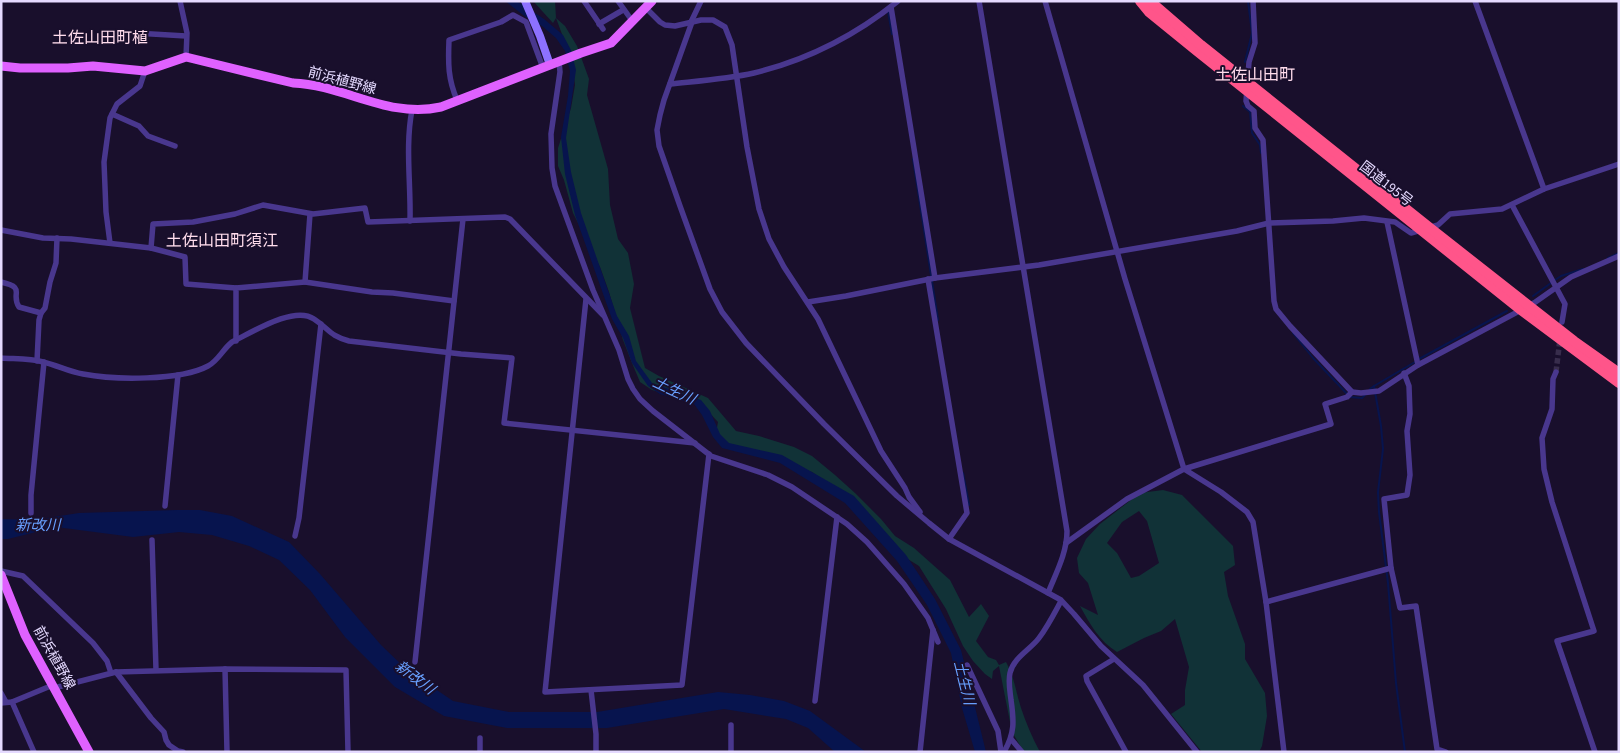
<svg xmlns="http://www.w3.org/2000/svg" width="1620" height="753" viewBox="0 0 1620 753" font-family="'Source Sans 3','Noto Sans JP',sans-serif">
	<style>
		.green { fill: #113237; fill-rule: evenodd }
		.water { fill: #07144e }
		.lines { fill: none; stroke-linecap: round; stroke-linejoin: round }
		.stream { stroke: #07144e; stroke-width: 2 }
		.street-tunnel { stroke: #382d4c; stroke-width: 5.5; stroke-dasharray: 5.5 3; stroke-linecap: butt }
		.street { stroke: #49378e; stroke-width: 5.5 }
		.secondary { stroke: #8d71ff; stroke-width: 8 }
		.primary { stroke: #df61ff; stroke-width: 9 }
		.highway { stroke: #ff558a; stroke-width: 10 }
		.labels { text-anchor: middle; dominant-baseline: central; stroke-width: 4; stroke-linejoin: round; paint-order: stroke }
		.street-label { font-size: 14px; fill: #e5daff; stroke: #190f2c }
		.water-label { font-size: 15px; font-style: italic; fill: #68a0ff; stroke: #190f2c }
		.quarter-label { font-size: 16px; fill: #ffdcec; stroke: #190f2c }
	</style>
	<rect width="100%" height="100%" fill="#190f2c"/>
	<g class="green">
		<path d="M533 1H555L556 18 565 26 577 46 589 79 587 95 608 169 610 205 618 239 628 253 634 284 630 308 645 368 659 376 708 398 736 431 759 436 794 447 812 456 835 475 855 493 881 519 895 536 914 548 950 580 969 617 981 604 989 616 976 641 988 657 996 660 999 665 1006 662C1014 676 1016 692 1021 708 1026 723 1032 737 1040 752H1024L1012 732 999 666 993 671 992 679 985 674 973 661 963 646 946 609 919 566 898 553 853 501 812 472 731 445 716 433 718 422 702 405 652 390 640 382 632 363 623 340 609 292 600 267 573 213 564 180 558 166V148L571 108 575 85 572 61 556 18 553 23Z"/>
		<path d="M1163 490 1182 495 1233 546 1235 565 1224 572 1228 596 1245 644V659L1265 693 1267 716 1262 746 1259 752H1202L1171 714 1185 705V690L1189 667 1175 619 1161 631 1144 638 1117 652C1099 641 1090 624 1080 606L1098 615 1088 583 1079 573 1077 558 1086 539 1100 524 1140 493ZM1139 511 1147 521 1159 563 1139 576 1131 578 1117 553 1107 543 1122 522Z"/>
	</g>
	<g class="water">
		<polygon points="505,1 516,1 520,3 544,19 563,35 571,50 576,70 566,138 571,172 581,213 617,316 629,336 636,361 652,383 701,400 710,411 720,434 729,443 782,455 854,496 906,555 935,599 961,650 986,752 975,752 962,708 951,653 927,605 897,561 845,503 780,463 722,448 713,437 702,415 694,404 660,394 648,386 632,363 623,338 612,319 575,215 565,174 561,137 568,96 570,71 565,51 556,38 542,26 527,18"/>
		<polygon points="177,510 200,510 232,516 289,542 320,574 381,645 406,669 453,701 509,712 597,712 718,692 750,695 784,701 810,711 866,752 835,752 808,728 786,719 724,709 607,728 507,728 444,716 395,687 345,637 310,590 279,560 249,546 212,535 179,532 133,537 56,527 8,539 1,539 1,519 34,520 79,513"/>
	</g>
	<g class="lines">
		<g class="stream">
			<polyline points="888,11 892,34"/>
			<polyline points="1245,62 1252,33 1248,1"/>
			<polyline points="1243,106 1250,112 1252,133 1260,145 1261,153"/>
			<polyline points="913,159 938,320"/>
			<polyline points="1608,258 1619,253"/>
			<polyline points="1555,280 1561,276 1583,269"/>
			<polyline points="1533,296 1551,283"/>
			<polyline points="1293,333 1313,358 1350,397 1362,398 1365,395"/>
			<polyline points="1419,359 1507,311"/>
			<polyline points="1374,386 1381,426 1383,449 1378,492 1379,512 1388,583 1396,683 1405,752"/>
			<polyline points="1370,389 1374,386 1415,362"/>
			<polyline points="963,473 969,505"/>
		</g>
		<polyline class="street-tunnel" points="1556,372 1560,339"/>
		<g class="street">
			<polyline points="180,1 187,33 186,57"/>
			<polyline points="584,1 603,29"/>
			<polyline points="618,1 633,22"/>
			<path d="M979 1 1067 531C1067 553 1056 573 1048 593"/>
			<polyline points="1045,1 1125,279 1184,469 1221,492 1247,512 1253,522 1266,602 1284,752"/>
			<polyline points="1253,1 1255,43 1249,62 1246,101 1248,106 1254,111 1255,128 1263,140 1274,301 1276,309 1290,326 1352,392 1361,393 1379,391 1418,365 1534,303 1571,277 1619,256"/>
			<polyline points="1475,1 1544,189"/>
			<polyline points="891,7 935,278"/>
			<polyline points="646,8 660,22 665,25 675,26 701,20 713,20 725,27 732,45 747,147 759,209 769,239 784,267 818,319 881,451 905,488 909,497 920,512"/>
			<polyline points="691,22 701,1"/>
			<polyline points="692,22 664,100 660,115 657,130 659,146 680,206 710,289 722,312 746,343 824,424 897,496 929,523 949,539 1061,600 1074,614 1101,646 1143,685 1197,752"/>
			<polyline points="599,24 623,10"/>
			<polyline points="135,33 186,36"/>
			<polyline points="559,61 560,72 551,134 552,168 555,186 593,290 619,350 628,379 633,389 640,399 653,411 711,456 768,475 792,487 847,524 867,542 904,584 928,618 938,642"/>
			<path d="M670 84C698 81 727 79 754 73 807 60 856 35 898 1"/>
			<path d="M457 100C448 79 448 64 449 40L501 22 513 15 526 22 543 68"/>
			<polyline points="112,114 139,126 148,136 175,146"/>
			<polyline points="1512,205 1565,304 1562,322"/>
			<path d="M410 221C411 184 405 146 412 110"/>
			<polyline points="1387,222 1418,365"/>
			<polyline points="1,230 43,238 71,239 151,248 153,224 193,222 235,214 263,205 313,214 365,208 368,222 505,217 510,219 603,315"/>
			<polyline points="110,243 106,212 104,162 110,118 117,104 140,86 145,71"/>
			<polyline points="151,248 185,257 186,284 236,288"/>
			<polyline points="928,279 967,513 949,539"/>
			<path d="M1 282C27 288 10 293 19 307L41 313 39 320 37 361"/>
			<polyline points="305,282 372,292 393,293 454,301"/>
			<polyline points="586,299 545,692 682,685 709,454"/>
			<polyline points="808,302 846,296 935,278 1039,265 1237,231 1269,223 1333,221 1364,218 1395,222 1411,233 1438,225 1450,214 1502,209 1544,189 1619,164"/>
			<polyline points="41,313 45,308 50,282 56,263 57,238"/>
			<polyline points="236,341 236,288 305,282 310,214"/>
			<path d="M1 358C15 359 30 358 43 362 57 365 69 372 83 374 114 380 180 381 208 366 218 361 223 349 232 342 251 333 294 305 314 319 329 329 330 336 349 341L461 354 512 358 504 423 695 443"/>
			<polyline points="1556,372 1553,379 1552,409 1542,438 1544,469 1552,502 1594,631 1557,641 1595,752"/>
			<polyline points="1404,373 1409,386 1410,414 1407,431 1410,475 1407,495 1384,499 1391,568 1400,608 1416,606 1437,749 1446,752"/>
			<polyline points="165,506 178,375"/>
			<polyline points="31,513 31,495 44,362"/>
			<polyline points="295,536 299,518 321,324"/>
			<polyline points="152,540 156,670"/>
			<polyline points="1066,543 1127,499 1184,469 1331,424 1325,404 1347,397 1352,392"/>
			<polyline points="1,571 23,576 93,643 107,661 111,673"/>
			<polyline points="1266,602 1391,568"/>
			<polyline points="1114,659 1086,676 1087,681 1126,752"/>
			<polyline points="415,662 463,219"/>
			<polyline points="967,665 998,731 1001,752"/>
			<polyline points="225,669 227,752"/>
			<polyline points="116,672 151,718 164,732 166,740 169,745 178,751 183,752"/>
			<polyline points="54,688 116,672 225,669 346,670 348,752"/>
			<polyline points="591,690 596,734 596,752"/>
			<polyline points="1,693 6,702"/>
			<polyline points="815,701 837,517"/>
			<polyline points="12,702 34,752"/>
			<polyline points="1,703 12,702 53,685"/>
			<polyline points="1011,739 1022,752"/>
			<polyline points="480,752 480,738"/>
			<polyline points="731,752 731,725"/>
			<polyline points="920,752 933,630"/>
			<path d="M1004 752C1015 733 1014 721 1011 700 1010 691 1008 682 1010 673 1013 658 1031 649 1039 638 1048 626 1054 614 1061 601"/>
		</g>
		<polyline class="secondary" points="525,1 540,36 550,65"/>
		<g class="primary">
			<path d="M1 66 20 68H68L93 66 145 71 186 57 293 83C345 85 388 119 441 107L581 53 611 43 652 1"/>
			<polyline points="1,575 25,635 89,752"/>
		</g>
		<g class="highway">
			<polyline points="1140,1 1149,12 1197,51 1521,310 1619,383"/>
			<polyline points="1150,1 1201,45 1430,228 1574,341 1619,373"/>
		</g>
	</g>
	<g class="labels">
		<g class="street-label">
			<text transform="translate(342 81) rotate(15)">前浜植野線</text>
			<text transform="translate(1386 184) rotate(38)">国道195号</text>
			<text transform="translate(54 658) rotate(61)">前浜植野線</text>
		</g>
		<g class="water-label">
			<text transform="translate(674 391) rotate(25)">土生川</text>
			<text x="38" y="525">新改川</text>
			<text transform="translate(415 678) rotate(37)">新改川</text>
			<text transform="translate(964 683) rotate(76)">土生川</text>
		</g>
		<g class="quarter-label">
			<text x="100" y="38">土佐山田町植</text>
			<text x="1255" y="75">土佐山田町</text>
			<text x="222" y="241">土佐山田町須江</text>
		</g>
	</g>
	<rect width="1620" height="753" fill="none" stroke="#e5daff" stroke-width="5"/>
</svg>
